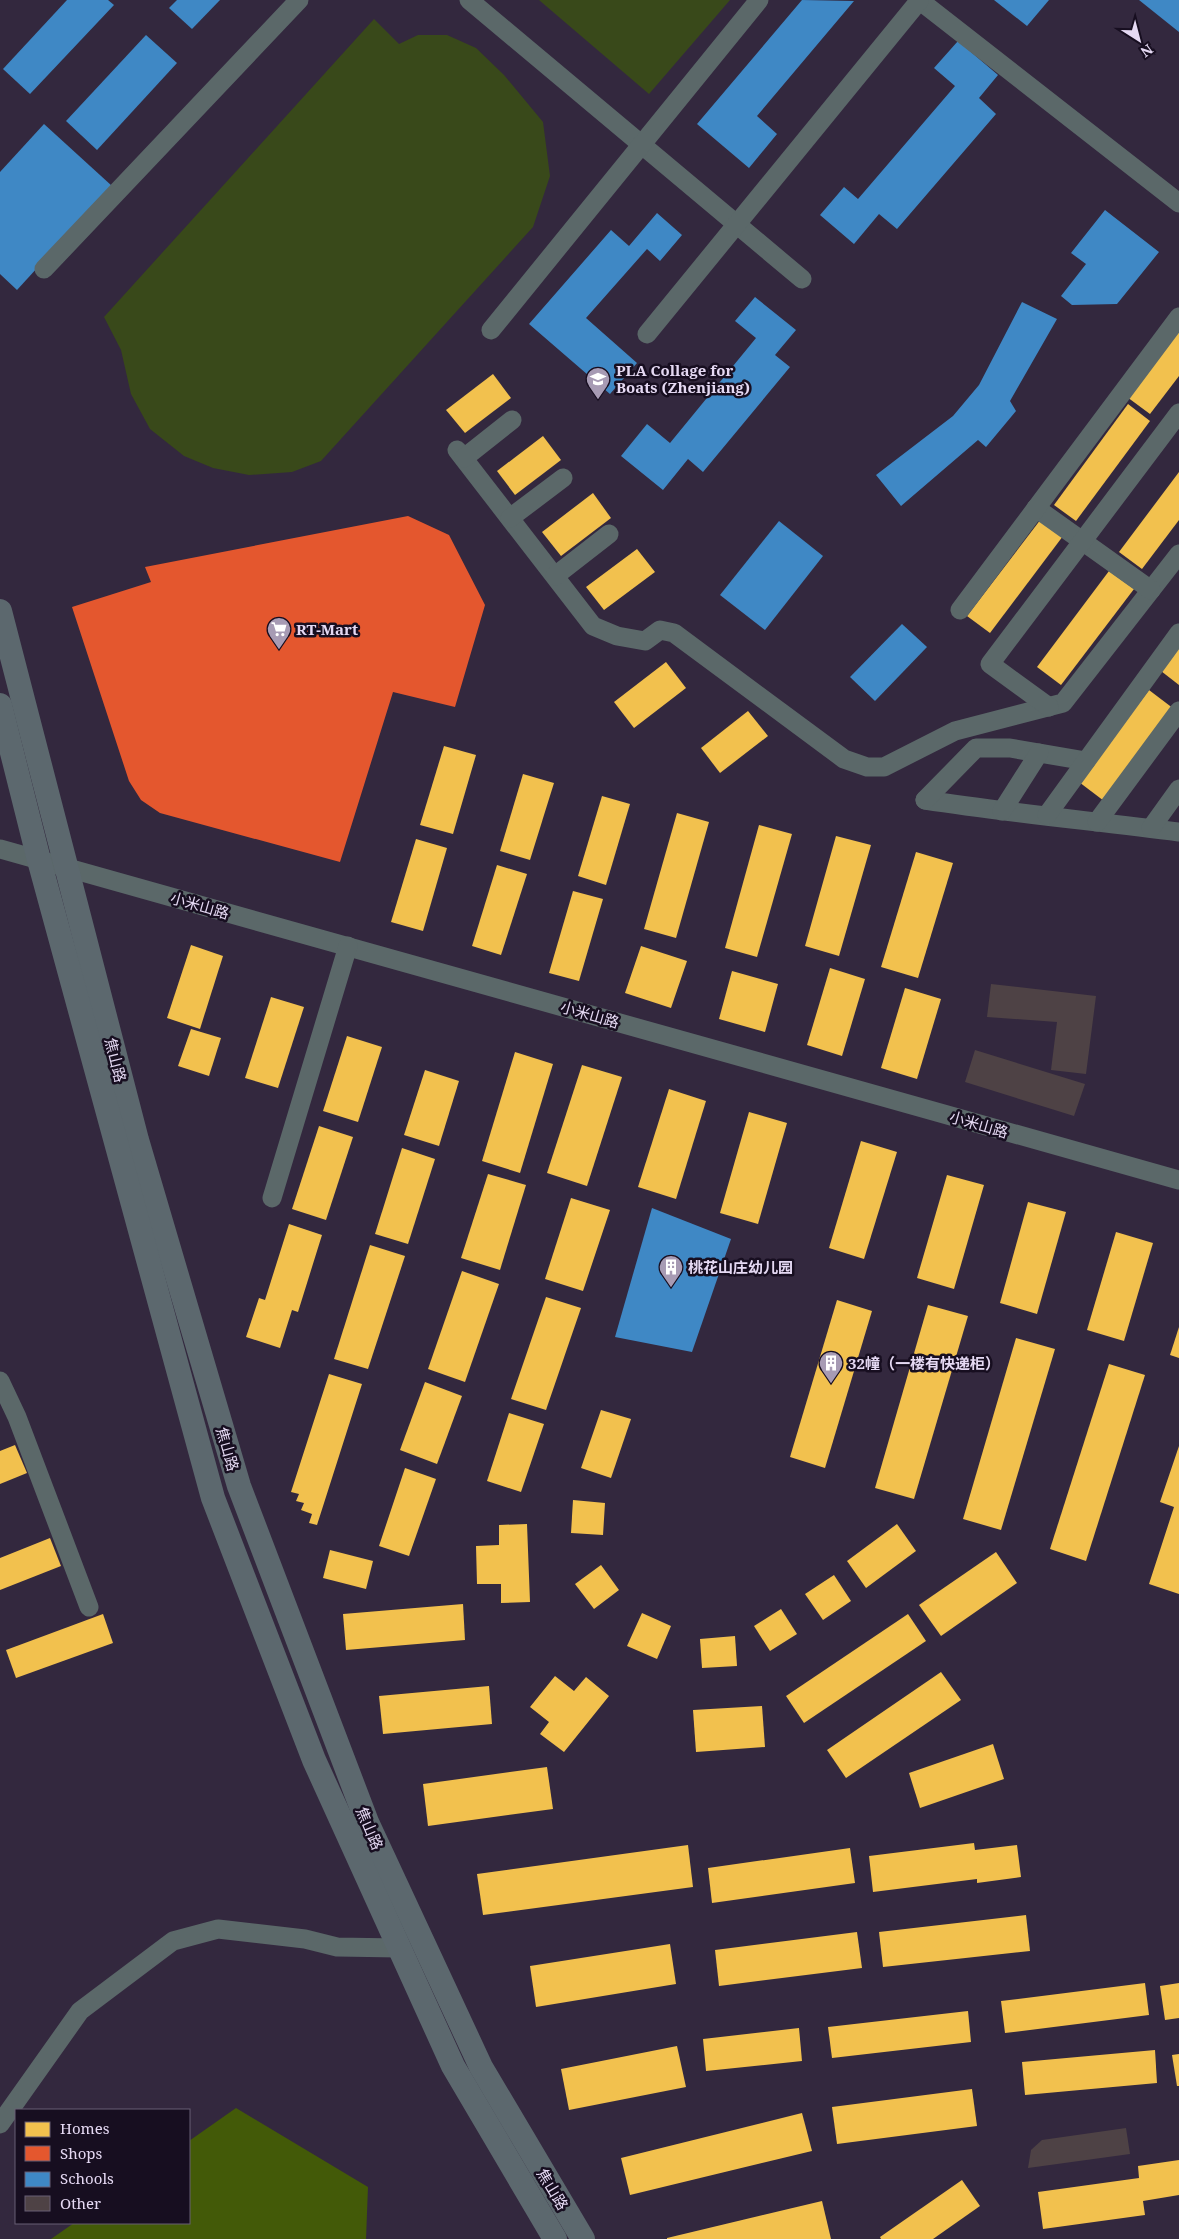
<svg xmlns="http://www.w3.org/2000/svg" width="1179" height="2239" viewBox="0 0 1179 2239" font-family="'Noto Serif','Noto Sans SC',serif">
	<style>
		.green { fill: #39491a }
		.forest { fill: #435a08 }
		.homes { fill: #f2c14e }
		.shops { fill: #e4572e }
		.schools { fill: #3f88c5 }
		.building { fill: #4e4245 }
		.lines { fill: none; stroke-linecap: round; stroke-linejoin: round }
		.minor { stroke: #5b6869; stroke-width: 19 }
		.major { stroke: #5c686e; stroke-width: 24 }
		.labels { text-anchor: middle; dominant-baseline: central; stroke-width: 5; stroke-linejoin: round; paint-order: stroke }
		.poi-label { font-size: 15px; font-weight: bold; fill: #e5d9f3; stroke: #170e20; text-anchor: start }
		.street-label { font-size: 15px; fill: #e5d9f3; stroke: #170e20 }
	</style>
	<rect width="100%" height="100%" fill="#33283e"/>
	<g class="green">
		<polygon points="539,0 730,0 649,94"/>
		<polygon points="374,19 399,44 418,35 447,35 476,48 504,75 543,122 550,176 533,227 321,461 292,472 249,475 213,468 184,456 150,429 131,394 121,350 104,317"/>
	</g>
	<polygon class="forest" points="236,2108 368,2187 366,2239 51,2239 74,2223 189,2223 189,2141"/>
	<g class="homes">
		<polygon points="1179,328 1179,376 1150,414 1127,397"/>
		<polygon points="493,374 511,398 465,433 446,410"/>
		<polygon points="1128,404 1150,421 1076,521 1054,505"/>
		<polygon points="543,436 561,460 515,495 497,471"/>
		<polygon points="1179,472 1179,520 1142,569 1119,552"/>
		<polygon points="593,493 611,518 561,556 542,532"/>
		<polygon points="1041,519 1063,536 990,633 967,616"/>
		<polygon points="637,549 655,572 604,610 586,587"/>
		<polygon points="1109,571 1134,589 1061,685 1037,667"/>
		<polygon points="1179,647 1179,685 1161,671"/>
		<polygon points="666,662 686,688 634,728 614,702"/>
		<polygon points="1149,690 1174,709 1104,801 1079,782"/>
		<polygon points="748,711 768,736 720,773 701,748"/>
		<polygon points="444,746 476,755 453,834 420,825"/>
		<polygon points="523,774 554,783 530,860 500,851"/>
		<polygon points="602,796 630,804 606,885 578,876"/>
		<polygon points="677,813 709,822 676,938 644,929"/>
		<polygon points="759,825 792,834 757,957 725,948"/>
		<polygon points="836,836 871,845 839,956 805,946"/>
		<polygon points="416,839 447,848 423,931 391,922"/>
		<polygon points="916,852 953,863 918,978 881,967"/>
		<polygon points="497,865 527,874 501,955 472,946"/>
		<polygon points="573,891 603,899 579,981 549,973"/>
		<polygon points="191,945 223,956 200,1029 167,1018"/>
		<polygon points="641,946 687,961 671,1008 625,993"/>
		<polygon points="830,968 865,979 842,1056 807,1045"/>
		<polygon points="732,971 778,984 765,1032 719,1019"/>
		<polygon points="905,988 941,999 917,1079 881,1068"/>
		<polygon points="271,997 304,1007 278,1088 245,1078"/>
		<polygon points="191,1029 221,1038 209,1076 178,1066"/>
		<polygon points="347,1036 382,1047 358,1122 323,1111"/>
		<polygon points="515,1052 553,1064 520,1173 482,1161"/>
		<polygon points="582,1065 622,1077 587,1186 547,1173"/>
		<polygon points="425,1070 459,1081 439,1146 404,1135"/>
		<polygon points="669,1089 706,1101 676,1199 638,1187"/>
		<polygon points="749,1112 787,1123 758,1224 720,1213"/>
		<polygon points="319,1126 353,1137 326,1220 292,1209"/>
		<polygon points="861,1141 897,1152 864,1259 829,1248"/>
		<polygon points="402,1148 435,1159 408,1244 375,1234"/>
		<polygon points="488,1174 526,1185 500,1270 461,1258"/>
		<polygon points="947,1175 984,1185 954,1289 917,1278"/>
		<polygon points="571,1198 610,1210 583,1291 545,1279"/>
		<polygon points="1028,1202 1066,1212 1037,1314 1000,1303"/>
		<polygon points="289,1224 322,1235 298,1312 292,1310 280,1348 246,1337 259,1298 265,1300"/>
		<polygon points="1116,1232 1153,1243 1124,1341 1087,1330"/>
		<polygon points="370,1245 405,1256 368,1369 334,1359"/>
		<polygon points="462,1271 499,1284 465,1382 428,1369"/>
		<polygon points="546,1297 581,1308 546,1410 511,1399"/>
		<polygon points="837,1300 872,1311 825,1468 790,1457"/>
		<polygon points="928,1305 968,1316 914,1499 875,1488"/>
		<polygon points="1179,1327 1179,1358 1170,1355"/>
		<polygon points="1016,1338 1055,1349 1001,1530 963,1519"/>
		<polygon points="1109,1364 1145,1375 1086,1561 1050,1549"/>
		<polygon points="329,1374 362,1384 317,1525 309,1523 312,1514 301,1510 304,1503 296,1501 299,1494 291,1492"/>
		<polygon points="425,1382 462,1396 437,1464 400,1450"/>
		<polygon points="601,1410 631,1419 611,1478 581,1468"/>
		<polygon points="509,1413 544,1424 521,1492 487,1481"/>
		<polygon points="15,1445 27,1473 0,1484 0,1451"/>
		<polygon points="1179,1446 1179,1594 1149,1584 1174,1507 1160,1502"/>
		<polygon points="405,1468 436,1479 409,1556 379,1546"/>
		<polygon points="573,1500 605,1503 603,1535 571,1533"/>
		<polygon points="527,1524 530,1602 501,1603 501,1584 477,1584 476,1546 499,1545 499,1525"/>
		<polygon points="897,1524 916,1551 866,1588 847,1561"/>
		<polygon points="50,1538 61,1566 0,1590 0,1558"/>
		<polygon points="330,1550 373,1561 366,1589 323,1578"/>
		<polygon points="996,1552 1017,1583 941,1636 919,1605"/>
		<polygon points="601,1565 619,1590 594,1609 575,1584"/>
		<polygon points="834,1575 851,1601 823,1620 805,1594"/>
		<polygon points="463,1604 465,1640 346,1650 343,1614"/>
		<polygon points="781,1609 797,1634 770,1651 754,1626"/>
		<polygon points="642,1613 671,1626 657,1659 627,1646"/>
		<polygon points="103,1614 113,1643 16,1678 6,1650"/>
		<polygon points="908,1614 926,1641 804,1723 786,1696"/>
		<polygon points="735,1636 737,1666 702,1668 700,1639"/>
		<polygon points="941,1672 961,1700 846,1778 827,1750"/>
		<polygon points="555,1676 574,1691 586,1677 609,1696 564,1752 540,1734 549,1722 530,1707"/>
		<polygon points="489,1686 492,1724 383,1734 379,1696"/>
		<polygon points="762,1706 765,1747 696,1752 693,1710"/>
		<polygon points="993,1744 1004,1779 920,1808 909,1773"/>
		<polygon points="547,1767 553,1809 428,1826 423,1784"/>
		<polygon points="974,1843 975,1850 1017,1845 1021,1877 977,1883 977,1879 873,1892 869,1856"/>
		<polygon points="688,1845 693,1887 483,1915 477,1874"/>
		<polygon points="850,1848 855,1883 712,1903 708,1868"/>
		<polygon points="1026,1915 1030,1951 883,1967 879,1932"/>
		<polygon points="857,1932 862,1968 719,1986 715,1950"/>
		<polygon points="670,1944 676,1984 536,2007 530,1966"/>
		<polygon points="1145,1983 1149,2015 1005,2033 1001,2001"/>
		<polygon points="1179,1983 1179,2018 1165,2020 1160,1986"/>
		<polygon points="968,2011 971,2042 832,2058 828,2027"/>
		<polygon points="799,2028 802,2061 706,2071 703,2039"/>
		<polygon points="677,2046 686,2087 569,2110 561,2069"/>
		<polygon points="1155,2050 1157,2083 1025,2095 1022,2062"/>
		<polygon points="1179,2054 1179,2086 1177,2086 1172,2055"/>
		<polygon points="972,2089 977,2126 837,2144 832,2107"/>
		<polygon points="802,2113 812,2151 630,2195 621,2158"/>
		<polygon points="1179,2160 1179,2195 1143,2201 1145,2215 1043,2229 1038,2192 1139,2178 1138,2166"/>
		<polygon points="962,2180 980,2206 933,2239 881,2239 880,2237"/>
		<polygon points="822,2201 831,2239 667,2239 667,2238"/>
	</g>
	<polygon class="shops" points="408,516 449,535 485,605 455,707 393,692 340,862 160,813 141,800 129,781 72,607 151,582 145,567"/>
	<g class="schools">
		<polygon points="67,0 108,0 114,5 30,94 3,69"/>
		<polygon points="177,0 220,0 192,29 169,8"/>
		<polygon points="802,0 854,1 757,116 777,134 749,168 697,124"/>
		<polygon points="994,0 1049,0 1027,26"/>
		<polygon points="1139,0 1179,0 1179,32"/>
		<polygon points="146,35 177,63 97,150 66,121"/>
		<polygon points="958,41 998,75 979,98 996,114 897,229 879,214 854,244 820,215 844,187 858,199 955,86 934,68"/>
		<polygon points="44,124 112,186 17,290 0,274 0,172"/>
		<polygon points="1105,210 1159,252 1117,304 1072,305 1061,296 1086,264 1071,253"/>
		<polygon points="657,213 682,235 660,261 647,249 586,318 637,363 610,394 529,324 611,230 629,246"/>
		<polygon points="755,297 796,330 775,355 790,367 703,472 688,459 663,490 621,456 647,424 670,443 756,338 735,321"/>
		<polygon points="1022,302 1057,319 1010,401 1016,411 986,447 978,440 901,506 876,475 953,416 979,385"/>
		<polygon points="779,521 823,556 765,630 720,595"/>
		<polygon points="902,624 927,647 875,701 850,677"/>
		<polygon points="652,1208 731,1239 692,1352 615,1337"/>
	</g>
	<g class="building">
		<polygon points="991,984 1096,996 1086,1074 1051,1070 1057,1022 987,1017"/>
		<polygon points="975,1050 1085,1084 1074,1116 965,1082"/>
		<polygon points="1126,2128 1130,2154 1028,2168 1031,2150 1042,2140"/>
	</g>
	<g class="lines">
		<g class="minor">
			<polyline points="469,0 802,279"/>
			<polyline points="919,0 1179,203"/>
			<polyline points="44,269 299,0"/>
			<polyline points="491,330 759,0"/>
			<polyline points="647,334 919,1"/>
			<polyline points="457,450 593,626 617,636 645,641 660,630 674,633 844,759 867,767 884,767 955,731 1063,703 1179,554"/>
			<polyline points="464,458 512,420"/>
			<polyline points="1036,508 1151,590"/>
			<polyline points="510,518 563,478"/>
			<polyline points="555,576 609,534"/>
			<polyline points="960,610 1179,317"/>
			<polyline points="1049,707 990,664 1179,413"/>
			<path d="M925 800C1010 813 1094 821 1179 832"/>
			<polyline points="925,800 976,748 1010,748 1086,761"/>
			<polyline points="1002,811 1039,753"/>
			<polyline points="1047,815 1179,633"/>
			<polyline points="1097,822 1179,711"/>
			<polyline points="1151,828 1179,789"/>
			<polyline points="0,849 1179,1180"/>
			<polyline points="272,1198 348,946"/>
			<polyline points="0,1381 17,1417 89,1607"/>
			<polyline points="0,2124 80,2011 173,1941 218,1929 305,1939 337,1947 399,1948"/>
		</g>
		<g class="major">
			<polyline points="0,611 137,1140 239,1486 367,1822 481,2067 583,2239"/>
			<polyline points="0,705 39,860 213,1498 314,1760 453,2066 555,2239"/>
		</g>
	</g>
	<defs>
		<g id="university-pin" transform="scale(1.25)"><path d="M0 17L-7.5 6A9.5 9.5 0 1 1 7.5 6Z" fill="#a79bb4" stroke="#170e20"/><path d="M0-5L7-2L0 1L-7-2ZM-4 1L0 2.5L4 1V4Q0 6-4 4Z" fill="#fff"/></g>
		<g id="supermarket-pin" transform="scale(1.25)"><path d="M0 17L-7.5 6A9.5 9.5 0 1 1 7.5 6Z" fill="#a79bb4" stroke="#170e20"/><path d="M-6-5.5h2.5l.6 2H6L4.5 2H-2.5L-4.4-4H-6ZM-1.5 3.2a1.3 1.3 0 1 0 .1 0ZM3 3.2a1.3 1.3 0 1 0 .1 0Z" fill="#fff"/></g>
		<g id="building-pin" transform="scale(1.25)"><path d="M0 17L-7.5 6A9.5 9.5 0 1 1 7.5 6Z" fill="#a79bb4" stroke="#170e20"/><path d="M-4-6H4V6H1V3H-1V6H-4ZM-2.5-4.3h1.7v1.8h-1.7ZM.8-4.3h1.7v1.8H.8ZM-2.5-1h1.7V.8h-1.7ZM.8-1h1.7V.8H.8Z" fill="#fff"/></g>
	</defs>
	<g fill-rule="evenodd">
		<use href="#university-pin" x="598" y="379"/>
		<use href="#supermarket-pin" x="279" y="629"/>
		<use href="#building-pin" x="671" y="1267"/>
		<use href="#building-pin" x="831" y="1363"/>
	</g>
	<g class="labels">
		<g class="poi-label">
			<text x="616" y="370">PLA Collage for<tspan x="616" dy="17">Boats (Zhenjiang)</tspan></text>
			<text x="296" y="629">RT-Mart</text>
			<text x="688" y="1267">桃花山庄幼儿园</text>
			<text x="848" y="1363">32幢（一楼有快递柜）</text>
		</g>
		<g class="street-label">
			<text transform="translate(200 905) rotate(16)">小米山路</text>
			<text transform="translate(590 1014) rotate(16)">小米山路</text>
			<text transform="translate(116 1060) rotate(76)">焦山路</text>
			<text transform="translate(979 1124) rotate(16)">小米山路</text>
			<text transform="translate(228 1449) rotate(74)">焦山路</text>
			<text transform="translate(370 1828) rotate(67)">焦山路</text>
			<text transform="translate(553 2189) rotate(59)">焦山路</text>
		</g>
	</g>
	<rect x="15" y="2109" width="175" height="115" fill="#170e20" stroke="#695f74"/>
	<rect x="25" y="2122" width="25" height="15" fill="#f2c14e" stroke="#695f74"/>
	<text x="60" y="2134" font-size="15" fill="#e5d9f3">Homes</text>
	<rect x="25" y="2146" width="25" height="15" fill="#e4572e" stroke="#695f74"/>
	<text x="60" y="2159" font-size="15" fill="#e5d9f3">Shops</text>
	<rect x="25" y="2172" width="25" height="15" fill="#3f88c5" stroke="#695f74"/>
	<text x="60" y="2184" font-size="15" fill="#e5d9f3">Schools</text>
	<rect x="25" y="2196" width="25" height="15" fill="#4e4245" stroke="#695f74"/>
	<text x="60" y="2209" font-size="15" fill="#e5d9f3">Other</text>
	<g transform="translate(1139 40) rotate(144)" stroke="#170e20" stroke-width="4" paint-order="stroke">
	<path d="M0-4L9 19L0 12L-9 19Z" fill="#e5d9f3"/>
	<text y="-8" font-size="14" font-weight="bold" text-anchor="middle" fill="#e5d9f3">N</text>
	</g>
</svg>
